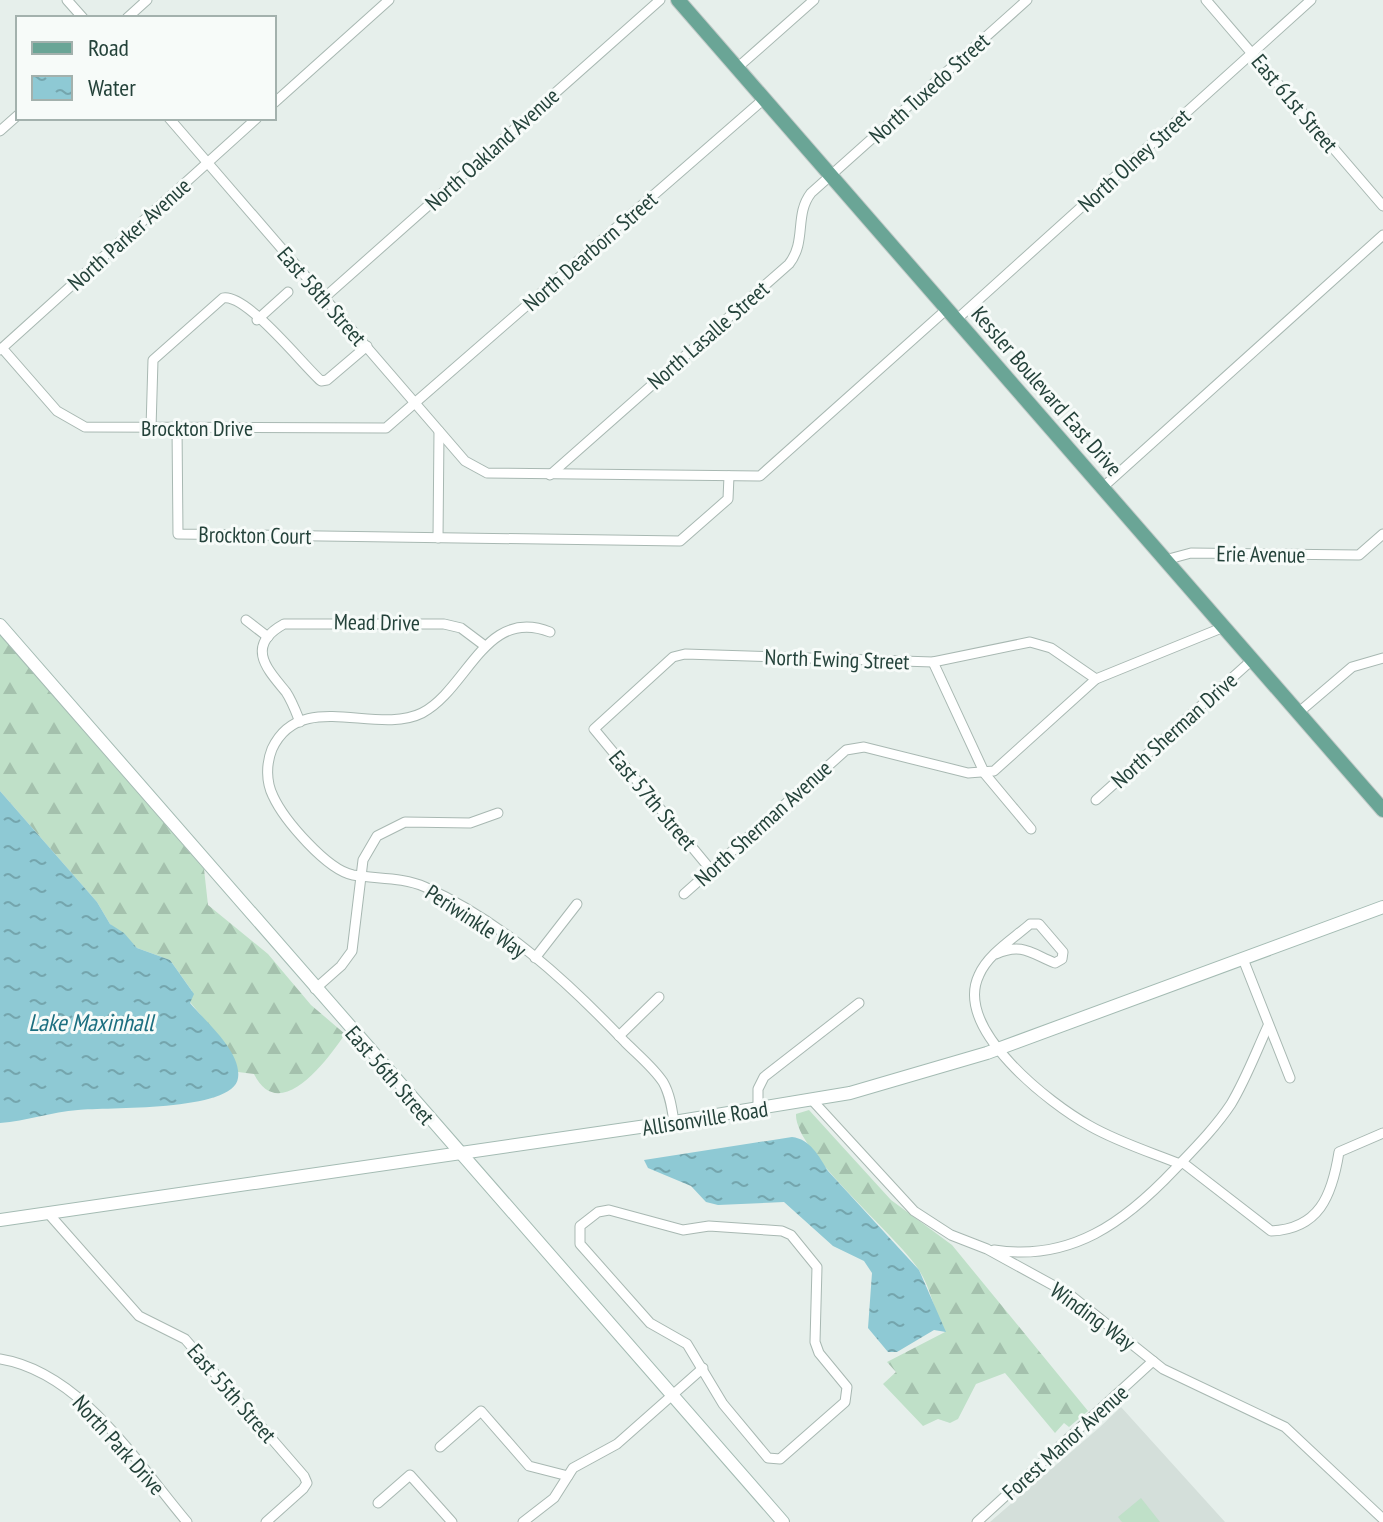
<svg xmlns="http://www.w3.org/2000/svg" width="1383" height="1522" viewBox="0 0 1383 1522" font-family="'PT Sans Narrow',sans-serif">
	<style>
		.built { fill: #d4dfda }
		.green { fill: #bfe0c8 }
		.forest { fill: url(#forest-firs) }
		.water { fill: url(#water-ripples) }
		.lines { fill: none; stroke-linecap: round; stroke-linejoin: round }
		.street-casing { stroke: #a8b8b2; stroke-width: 11 }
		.secondary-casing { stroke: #a4bbb3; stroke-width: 14 }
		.primary-casing { stroke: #c2cac8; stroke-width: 16 }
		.street { stroke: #fff; stroke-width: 9 }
		.secondary { stroke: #fff; stroke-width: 12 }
		.primary { stroke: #6aa596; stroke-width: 14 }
		.labels { text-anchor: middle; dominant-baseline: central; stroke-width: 6; stroke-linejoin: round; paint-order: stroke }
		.street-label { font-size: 22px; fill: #24423a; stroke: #f7fbf9 }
		.water-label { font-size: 24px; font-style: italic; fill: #1c6f80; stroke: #f7fbf9 }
	</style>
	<defs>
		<pattern id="forest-firs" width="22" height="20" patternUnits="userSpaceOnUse" patternTransform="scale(2)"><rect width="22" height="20" fill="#bfe0c8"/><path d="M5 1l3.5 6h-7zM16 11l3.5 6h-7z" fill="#a4c1ad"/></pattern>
		<pattern id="water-ripples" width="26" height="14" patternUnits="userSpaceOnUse" patternTransform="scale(2)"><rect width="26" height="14" fill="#8ec9d4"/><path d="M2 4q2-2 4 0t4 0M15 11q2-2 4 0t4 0" fill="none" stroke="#74a5ad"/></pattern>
	</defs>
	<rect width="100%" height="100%" fill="#e6efeb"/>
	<polygon class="built" points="1121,1407 1225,1522 990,1522 1100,1427"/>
	<polygon class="green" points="1141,1498 1160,1522 1122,1522 1118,1517"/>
	<g class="forest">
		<path d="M0 635 204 869 208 905 268 954 311 1005 345 1034C327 1061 279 1125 254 1074L238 1072 226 1046 190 1002 192 991 170 960 137 948 110 924 97 902 0 791Z"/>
		<path d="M809 1110 891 1200 952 1245 1088 1411 1069 1427 1064 1423 1055 1433 1005 1373 976 1384 958 1419 950 1423 938 1419 923 1426 883 1384 896 1372 887 1362 945 1332C934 1313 932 1290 919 1270 895 1233 794 1151 796 1114Z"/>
	</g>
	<g class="water">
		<path d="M0 791 97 902 110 924 124 933 137 948 170 960 194 994 190 1003C205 1021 242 1052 238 1078 234 1112 105 1107 78 1110 52 1112 26 1121 0 1123Z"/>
		<path d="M792 1137C810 1139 819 1156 828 1171L919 1270 946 1332 934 1330 897 1352H888L868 1328 872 1273 864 1261 833 1246 784 1202 718 1205 706 1202 691 1186 648 1168 644 1160Z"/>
	</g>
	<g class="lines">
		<g class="street-casing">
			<g id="street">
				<polyline points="67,0 83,18"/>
				<polyline points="1206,0 1383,206"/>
				<polyline points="127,18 147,0"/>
				<polyline points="737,68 814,0"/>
				<polyline points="274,103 389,0"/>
				<polyline points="169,118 465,461 487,473 760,476 947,309"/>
				<polyline points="0,131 18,115"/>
				<polyline points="324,298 660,0"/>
				<polyline points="257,320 288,292"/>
				<polyline points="956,320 1311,0"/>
				<polyline points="2,348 57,411 85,427 386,428 764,99"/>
				<polyline points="0,350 257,118"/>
				<polyline points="177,427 178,534 680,541 728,499 729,476"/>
				<path d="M151 428 153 360 223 298C246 293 302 364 321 381L327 380 367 346"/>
				<path d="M550 475 789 264C807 241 794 215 811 193L1027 0"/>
				<polyline points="1102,488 1383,235"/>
				<polyline points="438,538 439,431"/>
				<polyline points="1165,560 1191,553 1359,555 1383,534"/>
				<polyline points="246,620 268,637"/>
				<path d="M550 632C485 606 468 689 422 713 376 736 300 688 272 749 266 764 266 782 273 796 284 820 327 870 353 875 377 879 403 877 425 887 502 921 568 982 625 1042 638 1055 653 1067 663 1082 670 1094 672 1109 674 1122"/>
				<polyline points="933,662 985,774 1031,829"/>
				<polyline points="1298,713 1352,667 1383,658"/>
				<path d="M300 722C296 712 292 701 286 692 268 670 244 646 284 624H444L461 628 485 646"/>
				<polyline points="1096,800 1252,660"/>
				<polyline points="711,870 594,729 673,657 685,654 933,662 1030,642 1051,648 1096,679"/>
				<polyline points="684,894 846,750 864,747 968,773 994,771 1096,679 1224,627"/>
				<path d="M996 954C1022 942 1032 954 1055 963L1062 959 1063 952 1039 924H1030C1013 939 988 954 979 975 953 1029 1050 1104 1090 1126 1118 1142 1150 1152 1180 1164"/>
				<polyline points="535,958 577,904"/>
				<polyline points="1243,959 1290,1078"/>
				<polyline points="315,989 341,966 352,951 363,860 377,836 405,822 470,823 498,813"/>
				<polyline points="619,1036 659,997"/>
				<polyline points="812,1100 914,1211 951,1235 987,1249 1069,1294 1163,1369 1285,1427 1383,1519"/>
				<polyline points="758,1109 758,1089 764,1077 859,1003"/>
				<path d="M1182 1162 1271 1231C1319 1229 1332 1196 1339 1152L1383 1133"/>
				<polygon points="609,1210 683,1230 709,1226 782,1231 791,1235 817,1267 815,1342 819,1353 847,1387 845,1402 780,1459 768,1458 723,1404 687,1344 650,1323 580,1244 580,1226 598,1212"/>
				<polyline points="48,1213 139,1316 185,1339 304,1476 307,1483 303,1489 266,1522"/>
				<path d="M994 1250C1071 1262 1125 1222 1175 1169 1195 1148 1215 1128 1231 1104 1246 1079 1256 1052 1268 1026"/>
				<path d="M0 1359C81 1372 137 1463 187 1522"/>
				<polyline points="440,1447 481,1411 529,1466 568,1476"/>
				<polyline points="378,1503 410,1475 452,1522"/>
				<polyline points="523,1522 554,1498 573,1468 617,1444 703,1368"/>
				<polyline points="977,1522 1153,1361"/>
			</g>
		</g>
		<g class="secondary-casing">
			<g id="secondary">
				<polyline points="0,625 783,1522"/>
				<polyline points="0,1220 674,1122 850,1093 987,1053 1383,907"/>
			</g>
		</g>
		<g class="primary-casing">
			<polyline id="primary" points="678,0 1383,810"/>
		</g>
		<use href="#street" class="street"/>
		<use href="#secondary" class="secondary"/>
		<use href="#primary" class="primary"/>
	</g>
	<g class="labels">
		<g class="street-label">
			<text transform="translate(929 88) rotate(-42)">North Tuxedo Street</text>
			<text transform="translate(1295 103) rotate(50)">East 61st Street</text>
			<text transform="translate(492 149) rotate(-42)">North Oakland Avenue</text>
			<text transform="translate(1134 160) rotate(-42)">North Olney Street</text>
			<text transform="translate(129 234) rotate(-42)">North Parker Avenue</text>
			<text transform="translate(590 251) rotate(-41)">North Dearborn Street</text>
			<text transform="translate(322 296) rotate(49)">East 58th Street</text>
			<text transform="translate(708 335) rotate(-41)">North Lasalle Street</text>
			<text transform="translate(1047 391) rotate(49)">Kessler Boulevard East Drive</text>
			<text x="197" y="428">Brockton Drive</text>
			<text transform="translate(255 535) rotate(1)">Brockton Court</text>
			<text transform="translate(1261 554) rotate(1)">Erie Avenue</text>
			<text transform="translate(377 622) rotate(1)">Mead Drive</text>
			<text transform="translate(837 659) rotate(2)">North Ewing Street</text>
			<text transform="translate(1174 730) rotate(-42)">North Sherman Drive</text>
			<text transform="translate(653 800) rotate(50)">East 57th Street</text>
			<text transform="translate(763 823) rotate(-42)">North Sherman Avenue</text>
			<text transform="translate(476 921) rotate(33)">Periwinkle Way</text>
			<text transform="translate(390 1075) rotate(49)">East 56th Street</text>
			<text transform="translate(705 1118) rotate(-9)">Allisonville Road</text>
			<text transform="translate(1093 1316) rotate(36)">Winding Way</text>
			<text transform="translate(232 1393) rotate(49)">East 55th Street</text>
			<text transform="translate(1065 1442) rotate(-42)">Forest Manor Avenue</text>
			<text transform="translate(119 1445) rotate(48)">North Park Drive</text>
		</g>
		<g class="water-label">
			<text x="91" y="1022">Lake Maxinhall</text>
		</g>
	</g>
	<rect x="16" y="16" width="260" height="104" fill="#f7fbf9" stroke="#a3b1ad" stroke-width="2"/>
	<rect x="32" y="42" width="40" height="12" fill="#6aa596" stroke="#a3b1ad" stroke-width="2"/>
	<text x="88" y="56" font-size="24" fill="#24423a">Road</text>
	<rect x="32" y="76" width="40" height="24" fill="url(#water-ripples)" stroke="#a3b1ad" stroke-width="2"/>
	<text x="88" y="96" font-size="24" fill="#24423a">Water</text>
</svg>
